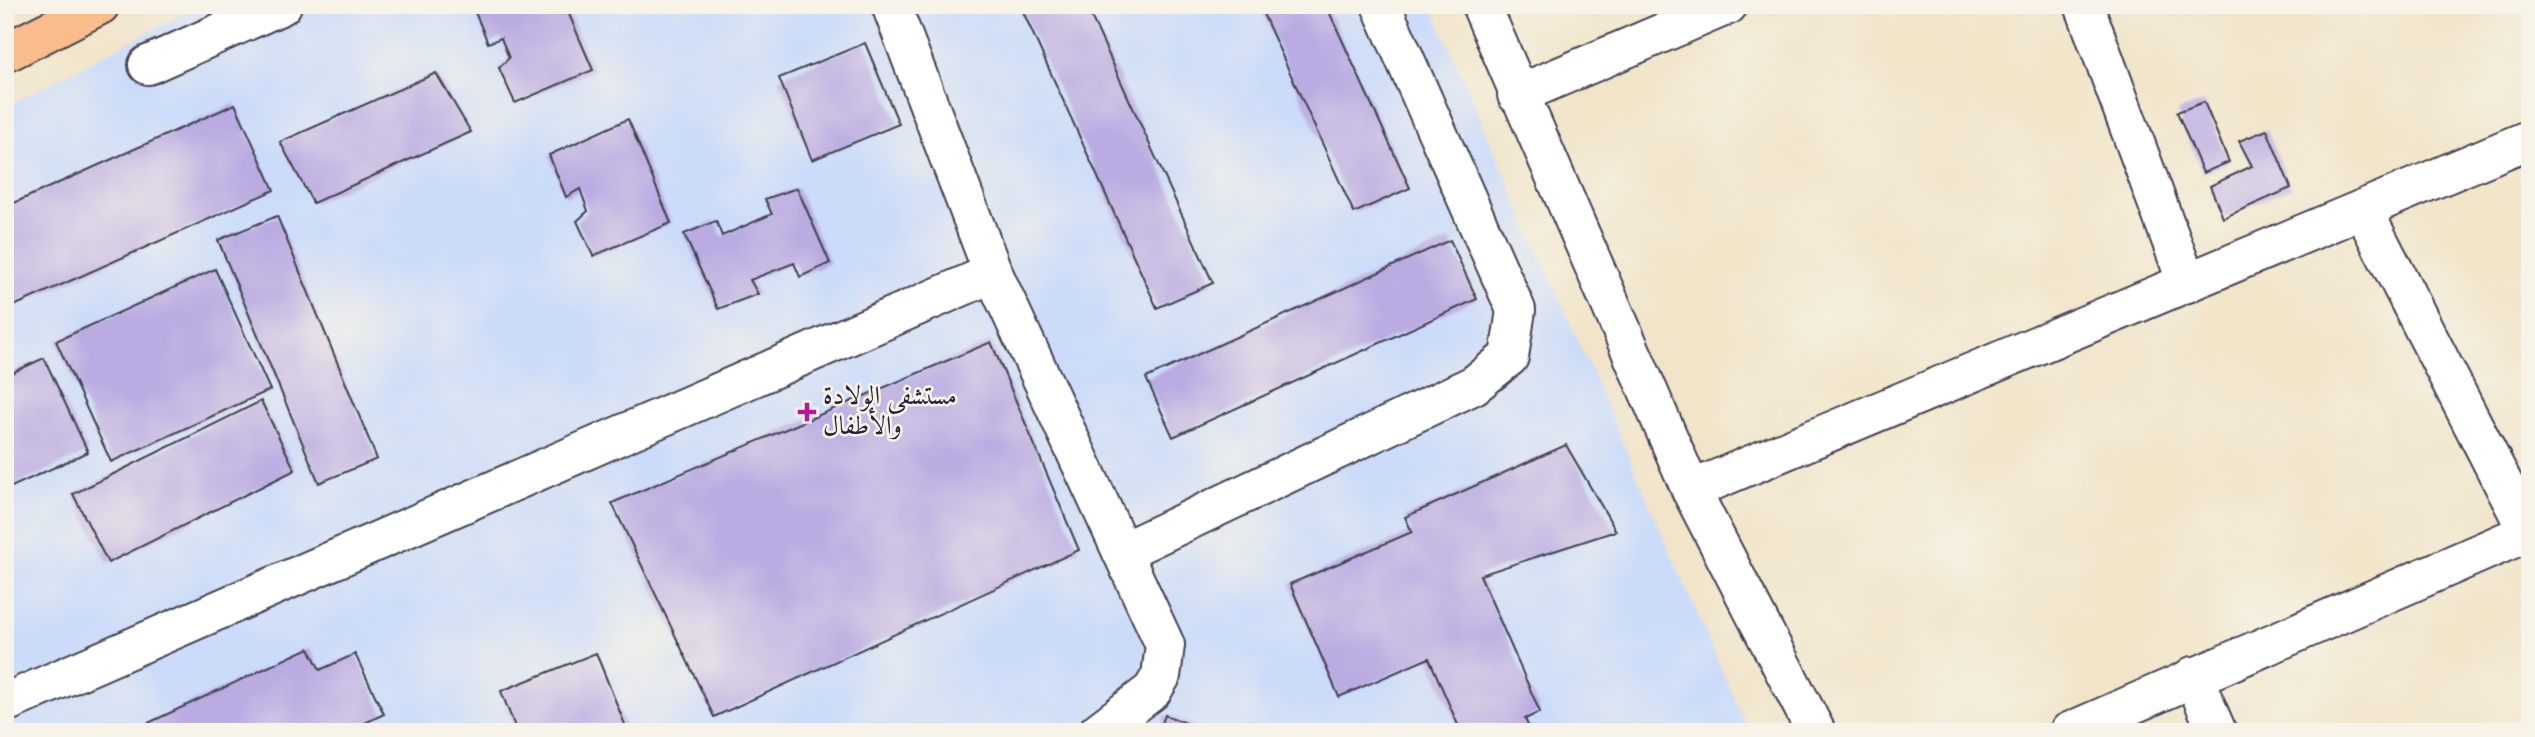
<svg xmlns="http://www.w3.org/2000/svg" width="2535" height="737" viewBox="0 0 2535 737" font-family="'Old Standard TT',Amiri,serif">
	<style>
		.built { fill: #cbdbf9 }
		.building { fill: #baabe2 }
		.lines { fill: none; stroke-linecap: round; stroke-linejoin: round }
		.minor-casing { stroke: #413f50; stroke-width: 42 }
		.major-casing { stroke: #413f50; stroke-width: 42 }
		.minor { stroke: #fff; stroke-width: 38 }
		.major { stroke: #fabc8b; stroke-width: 38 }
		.poi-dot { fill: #b5179e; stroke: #f7f3e8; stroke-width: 2.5 }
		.labels { text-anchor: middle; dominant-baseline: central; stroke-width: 5; stroke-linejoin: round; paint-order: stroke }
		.poi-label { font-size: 26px; fill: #22223b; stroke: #f7f3e8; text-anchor: start }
	</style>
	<rect width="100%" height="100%" fill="#f7f3e8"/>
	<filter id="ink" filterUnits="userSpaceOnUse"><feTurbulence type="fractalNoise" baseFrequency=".0143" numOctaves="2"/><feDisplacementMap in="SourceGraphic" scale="14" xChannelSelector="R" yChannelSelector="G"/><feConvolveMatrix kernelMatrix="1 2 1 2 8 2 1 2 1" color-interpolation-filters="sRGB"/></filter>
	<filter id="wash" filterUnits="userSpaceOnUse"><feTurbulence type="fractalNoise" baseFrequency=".00686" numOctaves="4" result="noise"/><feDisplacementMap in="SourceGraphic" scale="28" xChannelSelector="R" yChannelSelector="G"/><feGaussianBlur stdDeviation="1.57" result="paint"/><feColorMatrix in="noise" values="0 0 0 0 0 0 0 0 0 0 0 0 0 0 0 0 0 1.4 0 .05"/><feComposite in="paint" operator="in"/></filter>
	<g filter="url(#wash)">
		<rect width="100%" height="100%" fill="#f1e4c9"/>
		<polygon class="built" points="199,5 1431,5 1749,732 12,732 5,717 5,107"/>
		<g id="blocks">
			<g class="building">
				<polygon points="472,5 565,5 593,70 515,103 499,68 509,58 501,38 488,43"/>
				<polygon points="1020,5 1086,5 1213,283 1157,308"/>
				<polygon points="1259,5 1326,5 1410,188 1354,213"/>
				<polygon points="865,43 899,124 812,160 779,78"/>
				<polygon points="436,73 471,132 313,203 280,142"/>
				<polygon points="2204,102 2229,162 2203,173 2177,112"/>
				<polygon points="235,104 274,190 5,310 5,207"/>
				<polygon points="628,119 671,223 593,256 577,221 588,211 580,189 566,197 549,155"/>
				<polygon points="2267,130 2291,188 2223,218 2210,186 2252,166 2239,141"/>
				<polygon points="797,188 830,263 800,277 794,263 750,280 758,294 718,309 684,234 716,221 722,236 772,214 765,199"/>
				<polygon points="277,216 377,459 319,483 218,240"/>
				<polygon points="1450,240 1477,299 1173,437 1146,378"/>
				<polygon points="215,269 270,390 111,462 56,341"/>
				<polygon points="991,342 1079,550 714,717 612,503"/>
				<polygon points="44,358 88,452 5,490 5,376"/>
				<polygon points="261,401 295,470 108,563 73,494"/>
				<polygon points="1566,445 1616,531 1480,575 1540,712 1525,719 1531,732 1461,732 1429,658 1339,697 1290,584 1412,532 1405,517"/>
				<polygon points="309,648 320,670 355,654 384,714 346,732 129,732"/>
				<polygon points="596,653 628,732 517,732 501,691"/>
				<polygon points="1165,715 1209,732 1159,732"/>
			</g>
		</g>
	</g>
	<g filter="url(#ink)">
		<use href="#blocks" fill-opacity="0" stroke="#413f50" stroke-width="2"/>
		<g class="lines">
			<g class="minor-casing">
				<g id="minor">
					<polyline points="1481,5 1691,490 1816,732"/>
					<polyline points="2084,5 2187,283"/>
					<polyline points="148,65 282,5"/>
					<polyline points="1517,95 1728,5"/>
					<polyline points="2363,210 2530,536"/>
					<polyline points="993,273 1165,645 1161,676 1152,691 1098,732"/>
					<polyline points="1691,490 2530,139"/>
					<polyline points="1122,552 1474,385 1509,357 1516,310 1381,5"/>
					<polyline points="2193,676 2217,732"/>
					<polyline points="5,703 993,273 891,5"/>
					<polyline points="2069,732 2528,532"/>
				</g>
			</g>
			<g class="major-casing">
				<polyline id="major" points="5,53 100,5"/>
			</g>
			<use href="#minor" class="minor"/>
			<use href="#major" class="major"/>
		</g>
	</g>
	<path class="poi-dot" d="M803.5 401.5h7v7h7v7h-7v7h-7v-7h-7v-7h7z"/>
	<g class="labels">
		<g class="poi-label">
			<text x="823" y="397">مستشفى الولادة<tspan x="823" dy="30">والأطفال</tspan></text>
		</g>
	</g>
	<rect width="2535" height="737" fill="none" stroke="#f7f3e8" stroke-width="28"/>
</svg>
